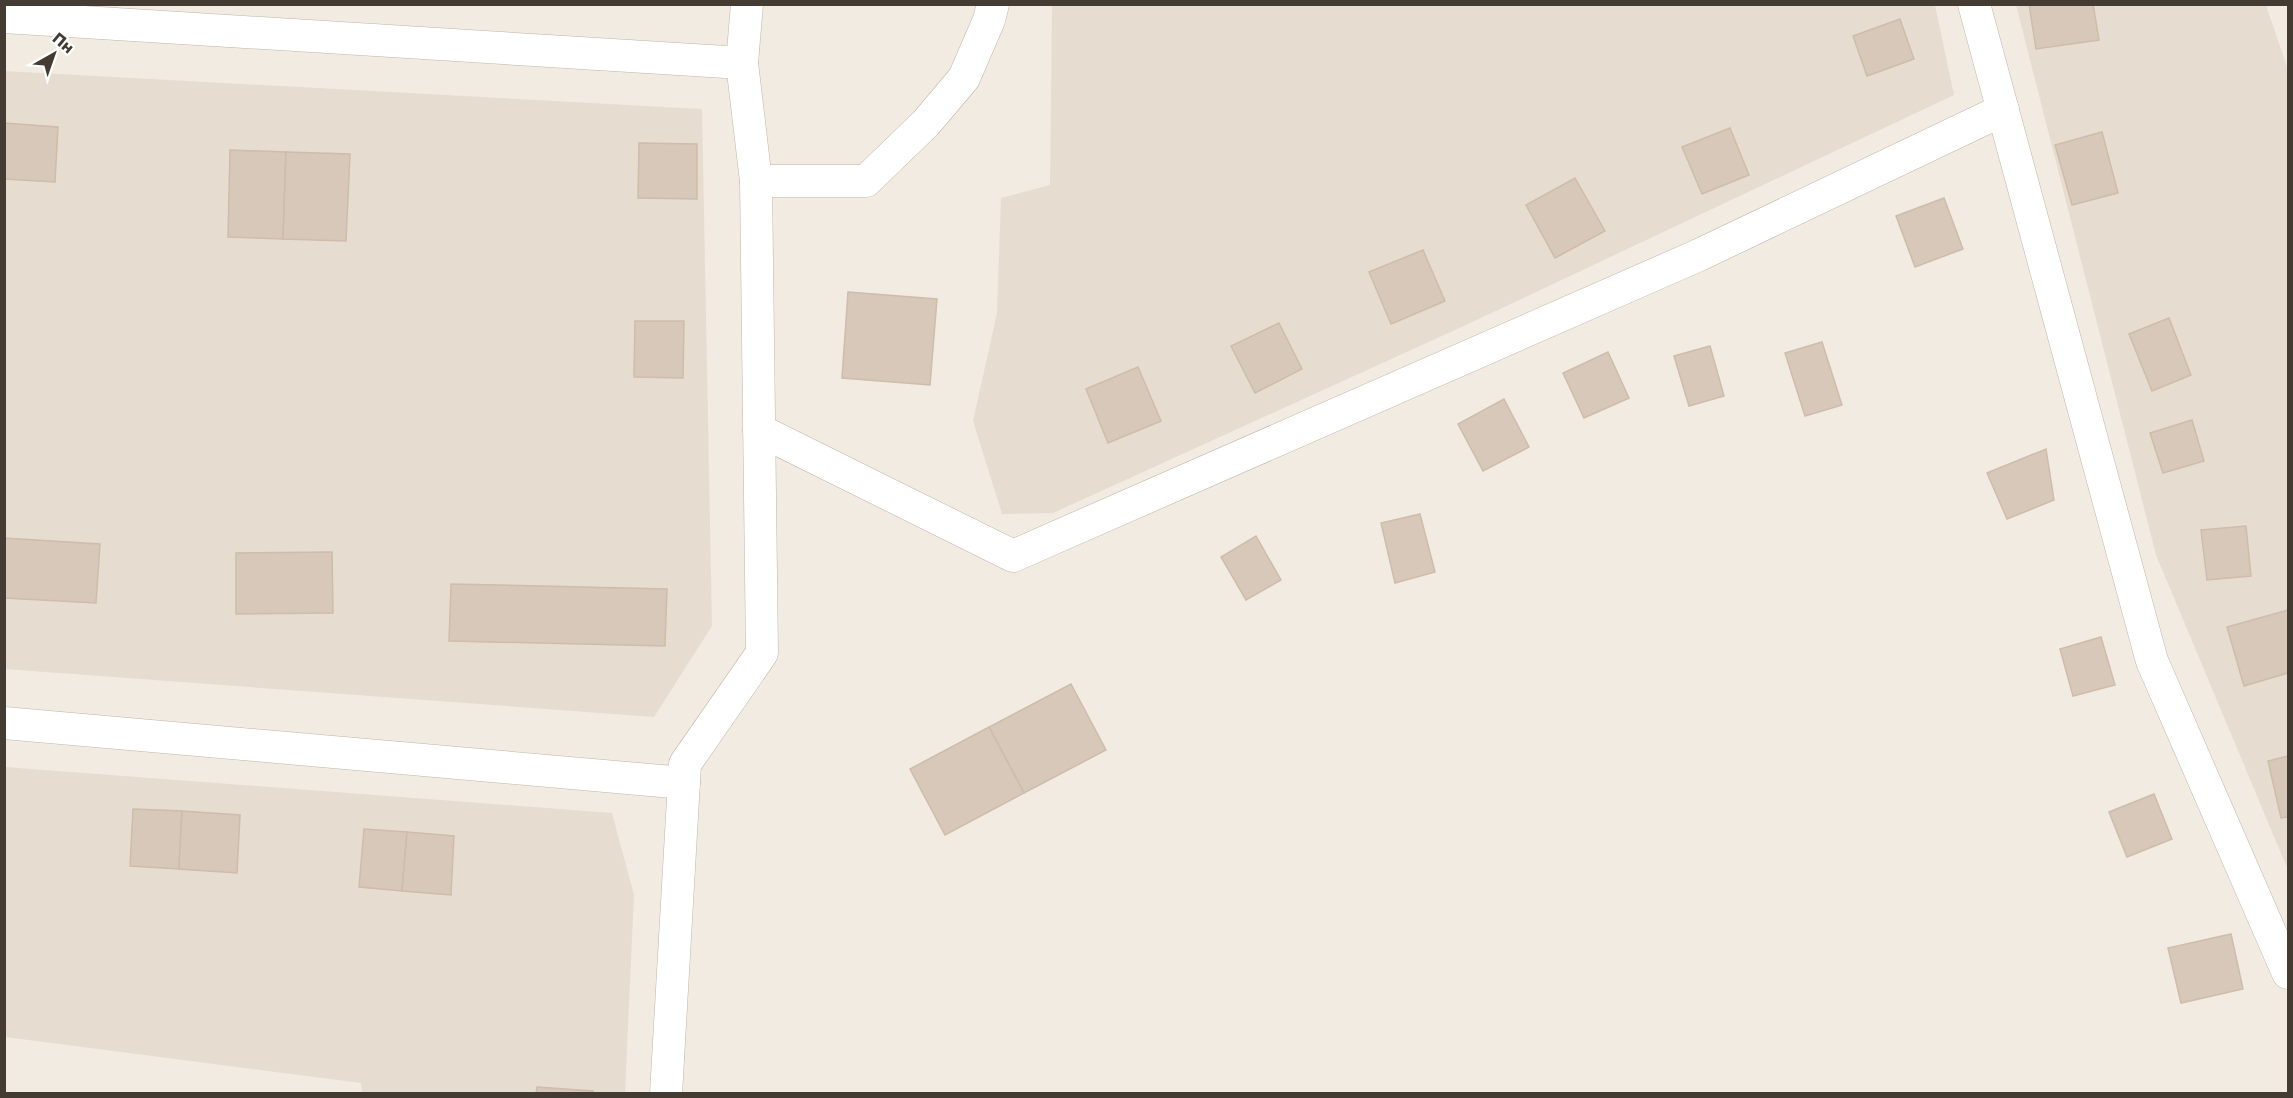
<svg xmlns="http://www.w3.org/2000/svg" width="2293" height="1098" viewBox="0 0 2293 1098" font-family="Rubik,sans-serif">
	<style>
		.residential { fill: #e6ddd0 }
		.building { fill: #d7c8ba; stroke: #cfbcaa; stroke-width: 1.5 }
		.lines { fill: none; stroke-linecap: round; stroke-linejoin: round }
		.minor-casing { stroke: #c1b5a7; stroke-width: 33 }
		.minor { stroke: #fff; stroke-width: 32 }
	</style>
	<rect width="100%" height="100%" fill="#f2ebe2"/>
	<g class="residential">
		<polygon points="1052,5 1935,5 1954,95 1466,325 1053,513 1002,514 973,421 997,313 1001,198 1050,185"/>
		<polygon points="2016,5 2266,5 2288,70 2288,870 2156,555"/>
		<polygon points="4,71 702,109 712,626 654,717 5,669"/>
		<polygon points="5,767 612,813 634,895 625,1093 362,1093 361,1083 5,1037"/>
	</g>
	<g class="building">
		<polygon points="2029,4 2093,4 2099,40 2036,49"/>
		<polygon points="1900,19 1914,59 1867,76 1853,36"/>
		<polygon points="4,123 58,127 55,182 4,179"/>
		<polygon points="1730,128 1749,175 1702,194 1682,147"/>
		<polygon points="2102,132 2118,193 2072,205 2055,145"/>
		<polygon points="639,143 697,144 697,199 638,198"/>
		<polygon points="230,150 286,152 283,239 228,237"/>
		<polygon points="286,152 350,154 346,241 283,239"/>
		<polygon points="1575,178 1605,231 1555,258 1526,205"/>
		<polygon points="1944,198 1963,249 1915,267 1896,216"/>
		<polygon points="1423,250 1445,301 1391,324 1369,272"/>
		<polygon points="848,292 937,299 930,385 842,378"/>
		<polygon points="2169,318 2191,375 2152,391 2129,334"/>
		<polygon points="635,321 684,321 683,378 634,377"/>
		<polygon points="1279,323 1302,369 1255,393 1231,346"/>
		<polygon points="1822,342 1842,405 1805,416 1785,353"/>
		<polygon points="1710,346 1724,396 1689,406 1674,356"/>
		<polygon points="1608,352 1629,398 1584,418 1563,373"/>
		<polygon points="1138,367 1161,421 1108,443 1086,389"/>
		<polygon points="1504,399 1529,447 1483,471 1458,424"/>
		<polygon points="2192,420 2204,461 2163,473 2150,433"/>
		<polygon points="2046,449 2054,500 2007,519 1987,473"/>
		<polygon points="1420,514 1435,572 1395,583 1381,523"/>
		<polygon points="2246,526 2251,576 2207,580 2201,530"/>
		<polygon points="1256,536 1281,580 1246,600 1221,557"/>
		<polygon points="4,538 100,544 96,603 4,598"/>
		<polygon points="332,552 333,613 236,614 236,553"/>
		<polygon points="451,584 667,589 665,646 449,641"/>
		<polygon points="2288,610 2288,673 2244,686 2227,627"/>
		<polygon points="2101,637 2115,685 2073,696 2060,649"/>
		<polygon points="1071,684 1106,750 1024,793 989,727"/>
		<polygon points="989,727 1024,793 945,835 910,769"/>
		<polygon points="2288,756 2288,817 2281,818 2268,761"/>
		<polygon points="2154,794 2172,839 2127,857 2109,812"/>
		<polygon points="133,809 182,811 179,869 130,866"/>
		<polygon points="182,811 240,815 237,873 179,869"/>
		<polygon points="364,829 407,832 402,891 359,887"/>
		<polygon points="407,832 454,836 451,895 402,891"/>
		<polygon points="2231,934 2243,989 2181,1003 2168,948"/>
		<polygon points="537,1087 593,1091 592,1094 536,1094"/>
	</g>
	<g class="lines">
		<g class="minor-casing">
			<g id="minor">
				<polyline points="1974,4 2152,661 2288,973"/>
				<polyline points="4,17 742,63"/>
				<polyline points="756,181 866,181 926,123 964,78 989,20 993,4"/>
				<polyline points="759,430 1013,556 1699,255 2003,110"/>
				<polyline points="4,723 684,783"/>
				<polyline points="666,1094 685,764 762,653 756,181 742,63 747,4"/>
			</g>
		</g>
		<use href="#minor" class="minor"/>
	</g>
	<rect width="2293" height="1098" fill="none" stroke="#443b32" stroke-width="12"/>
	<g transform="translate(54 54) rotate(40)" stroke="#ffffff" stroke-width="4.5" paint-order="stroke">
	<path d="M0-4.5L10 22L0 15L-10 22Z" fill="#443b32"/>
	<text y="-9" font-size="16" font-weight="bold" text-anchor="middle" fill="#443b32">Пн</text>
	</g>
</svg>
